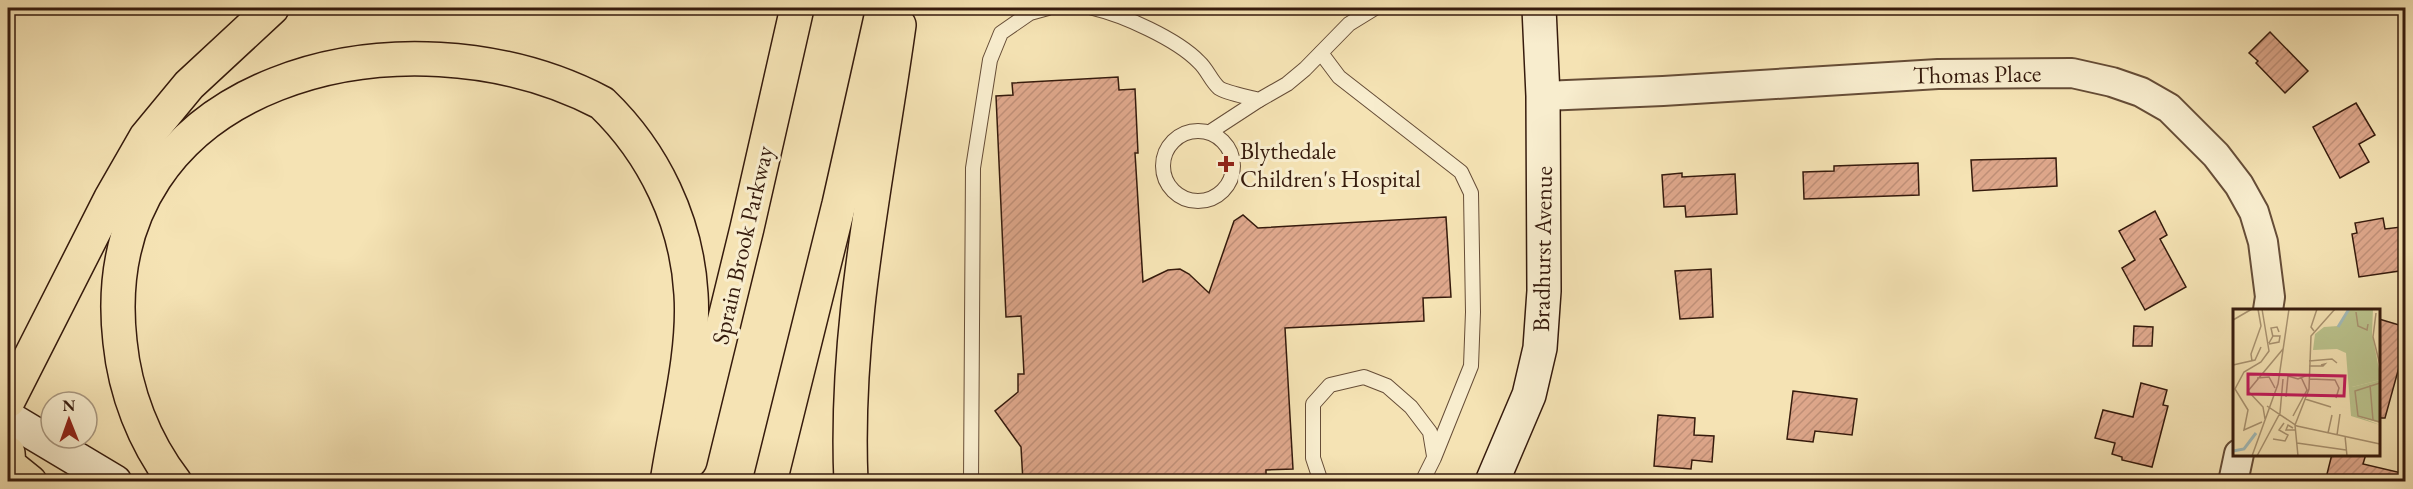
<svg xmlns="http://www.w3.org/2000/svg" width="2413" height="489" viewBox="0 0 2413 489" font-family="'EB Garamond',serif">
	<style>
		.building { fill: url(#building-hatch); stroke: #361b0d; stroke-width: 1.5 }
		.lines { fill: none; stroke-linecap: round; stroke-linejoin: round }
		.lane-casing { stroke: #664d37; stroke-width: 16 }
		.street-casing { stroke: #664d37; stroke-width: 32 }
		.secondary-casing { stroke: #361b0d; stroke-width: 36 }
		.highway-casing { stroke: #361b0d; stroke-width: 36 }
		.lane { stroke: #f8edce; stroke-width: 14 }
		.street { stroke: #f8edce; stroke-width: 28 }
		.secondary { stroke: #f8edce; stroke-width: 33 }
		.highway { stroke: #f5e3b4; stroke-width: 33 }
		.poi-dot { fill: #8f2418; stroke: #f8edce; stroke-width: 2 }
		.labels { text-anchor: middle; dominant-baseline: central; stroke-width: 6; stroke-linejoin: round; paint-order: stroke }
		.street-label { font-size: 24px; fill: #361b0d; stroke: #f8edce }
		.poi-label { font-size: 24px; fill: #361b0d; stroke: #f8edce; text-anchor: start }
		.inset-river { fill: none; stroke: #a2bbb9; stroke-width: 3 }
		.inset-road { fill: none; stroke: #a99371; stroke-width: 1.5 }
		.view { fill: #c2185b; fill-opacity: 0.15; stroke: #c2185b; stroke-width: 3 }
		.inset-edge { fill: none; stroke: #361b0d; stroke-width: 3 }
	</style>
	<defs>
		<pattern id="building-hatch" width="6" height="6" patternUnits="userSpaceOnUse" patternTransform="scale(1.5)"><rect width="6" height="6" fill="#dea78b"/><path d="M-1 1l2-2M0 6l6-6M5 7l2-2" fill="none" stroke="#bf8f77"/></pattern>
	</defs>
	<rect width="100%" height="100%" fill="#f5e3b4"/>
	<filter id="stains"><feTurbulence type="fractalNoise" baseFrequency=".00333" numOctaves="4"/><feColorMatrix values="0 0 0 0 .2 0 0 0 0 .09 0 0 0 0 .02 0 0 0 .5 -.17"/></filter>
	<radialGradient id="worn" r=".72"><stop offset=".6" stop-color="#630" stop-opacity="0"/><stop offset="1" stop-color="#630" stop-opacity=".3"/></radialGradient>
	<g class="building">
		<polygon points="2270,32 2308,71 2285,93 2256,63 2258,61 2249,53"/>
		<polygon points="1118,77 1119,90 1135,89 1138,153 1135,153 1143,282 1168,270 1180,269 1189,274 1209,293 1234,221 1243,215 1258,228 1446,217 1451,297 1423,298 1424,321 1285,328 1293,469 1266,470 1266,482 1023,482 1021,447 995,411 1018,392 1018,374 1024,374 1021,316 1006,317 996,96 1013,95 1012,83"/>
		<polygon points="2356,103 2375,135 2359,144 2369,162 2340,178 2313,127"/>
		<polygon points="2056,158 2057,186 1973,191 1971,160"/>
		<polygon points="1918,163 1919,195 1804,199 1803,172 1834,171 1834,166"/>
		<polygon points="1682,173 1682,177 1735,174 1737,214 1686,217 1685,206 1664,207 1662,175"/>
		<polygon points="2155,211 2167,235 2160,239 2186,287 2145,310 2122,268 2135,260 2119,231"/>
		<polygon points="2383,218 2385,229 2401,227 2406,251 2406,270 2359,277 2352,234 2357,233 2355,223"/>
		<polygon points="1711,269 1713,317 1680,319 1675,271"/>
		<polygon points="2379,319 2406,327 2406,342 2385,418 2379,418"/>
		<polygon points="2134,326 2153,327 2152,346 2133,346"/>
		<polygon points="2141,383 2167,390 2163,405 2168,406 2152,467 2122,460 2122,457 2112,454 2115,443 2095,438 2103,410 2133,417"/>
		<polygon points="1793,391 1857,399 1852,435 1815,431 1813,442 1787,439"/>
		<polygon points="1658,415 1695,418 1694,435 1714,436 1712,462 1692,460 1691,469 1654,466"/>
		<polygon points="2332,454 2366,454 2363,464 2406,474 2405,482 2325,482"/>
	</g>
	<g class="lines">
		<g class="lane-casing">
			<g id="lane">
				<path d="M1093 8C1123 15 1177 39 1199 62 1207 69 1211 81 1219 88 1226 93 1249 97 1259 100L1287 84 1305 69 1349 24 1375 8"/>
				<polyline points="1321,53 1339,77 1461,172 1471,193 1473,312 1471,366 1434,458 1422,482"/>
				<circle cx="1198" cy="166" r="35"/>
				<polyline points="1210,132 1259,100"/>
				<polyline points="971,482 973,168 990,60 1001,33 1030,13 1048,8"/>
				<polyline points="1321,482 1313,458 1313,404 1330,385 1364,377 1387,386 1411,407 1430,432 1434,456"/>
			</g>
		</g>
		<g class="street-casing">
			<g id="street">
				<polyline points="1543,96 1663,91 1938,74 2072,73 2112,82 2141,92 2169,108 2216,155 2239,185 2254,212 2263,242 2270,297 2268,310"/>
				<polyline points="2233,482 2239,454"/>
			</g>
		</g>
		<g class="secondary-casing">
			<g id="secondary">
				<polyline points="8,418 115,482"/>
				<polyline points="1492,482 1529,395 1540,348 1544,291 1543,96 1539,8"/>
			</g>
		</g>
		<g class="highway-casing">
			<g id="highway">
				<polyline points="8,401 111,198 146,137 189,85 272,8"/>
				<polyline points="8,453 9,465 30,482"/>
				<polyline points="690,461 747,228 797,8"/>
				<path d="M175 482C144 442 125 392 120 342 90 76 406 0 602 103 654 153 687 222 691 294 695 353 676 422 667 482"/>
				<polyline points="770,482 839,204 883,8"/>
				<path d="M851 482C844 327 878 177 899 25"/>
			</g>
		</g>
		<use href="#lane" class="lane"/>
		<use href="#street" class="street"/>
		<use href="#secondary" class="secondary"/>
		<use href="#highway" class="highway"/>
	</g>
	<path class="poi-dot" d="M1223 155h6v6h6v6h-6v6h-6v-6h-6v-6h6z"/>
	<g class="labels">
		<g class="street-label">
			<text transform="translate(1977 74) rotate(-1)">Thomas Place</text>
			<text transform="translate(742 245) rotate(-77)">Sprain Brook Parkway</text>
			<text transform="translate(1542 249) rotate(-89)">Bradhurst Avenue</text>
		</g>
		<g class="poi-label">
			<text x="1240" y="150">Blythedale<tspan x="1240" dy="28">Children's Hospital</tspan></text>
		</g>
	</g>
	<g transform="translate(2233 309)">
		<rect width="147" height="147" fill="#f5e3b4"/>
		<path d="M115 0H140L139 25 147 65V71L119 78V105L147 116 118 107 113 44 104 40 80 41 82 25 91 18 105 17Z" fill="#bbc48e"/>
		<path d="M147 71V114L119 106V78Z" fill="#bbc48e"/>
		<path class="inset-river" d="M105 18 116 0M0 142 11 140 23 124"/>
		<path class="inset-road" d="M123 3 125 17 134 21 135 15M143 4 140 28 147 56M0 11 19 0M81 22 78 18 84 0M40 28 38 19 44 18 46 23M36 34 40 27H47L46 33 36 35M19 52 18 45 28 17 25 0M76 52 99 50 104 54M0 56 22 51 28 38M76 57H90L92 55 88 56M24 69 36 68 42 79M77 70 102 71 106 79 103 89M147 74 122 82 125 107 147 113M137 76 140 111M53 88 55 67 65 70 77 65M72 90 98 98M34 97 64 117 147 135M60 107 74 81 68 68M32 110 30 98 15 82 50 40M29 113 11 121 15 101 2 80 11 63 28 53 36 42 29 0M60 119 55 116 53 121H62M95 124 99 106M104 126 107 105M112 127 114 147M40 130 52 132 55 126 46 121 51 114M64 134 113 141M19 147 45 75 56 0M24 147 47 104 50 70M65 147 62 116 76 80 78 27 102 0"/>
		<path class="view" d="M15 65 112 67 111 87 15 85Z"/>
		<rect width="147" height="147" class="inset-edge"/>
	</g>
	<rect width="2413" height="489" fill="none" stroke="#f5e3b4" stroke-width="30"/>
	<rect x="9" y="9" width="2395" height="471" fill="none" stroke="#361b0d" stroke-width="3"/>
	<rect x="15" y="15" width="2383" height="459" fill="none" stroke="#361b0d" stroke-width="1.5"/>
	<g transform="translate(69 420) rotate(359)"><circle r="28" fill="#f8edce" stroke="#aa9981" stroke-width="1.5"/>
	<path d="M0-4.5L10 22L0 15L-10 22Z" fill="#8f2418"/>
	<text y="-9" font-size="16" font-weight="bold" text-anchor="middle" fill="#361b0d">N</text>
	</g>
	<rect width="100%" height="100%" filter="url(#stains)"/>
	<rect width="100%" height="100%" fill="url(#worn)"/>
</svg>
